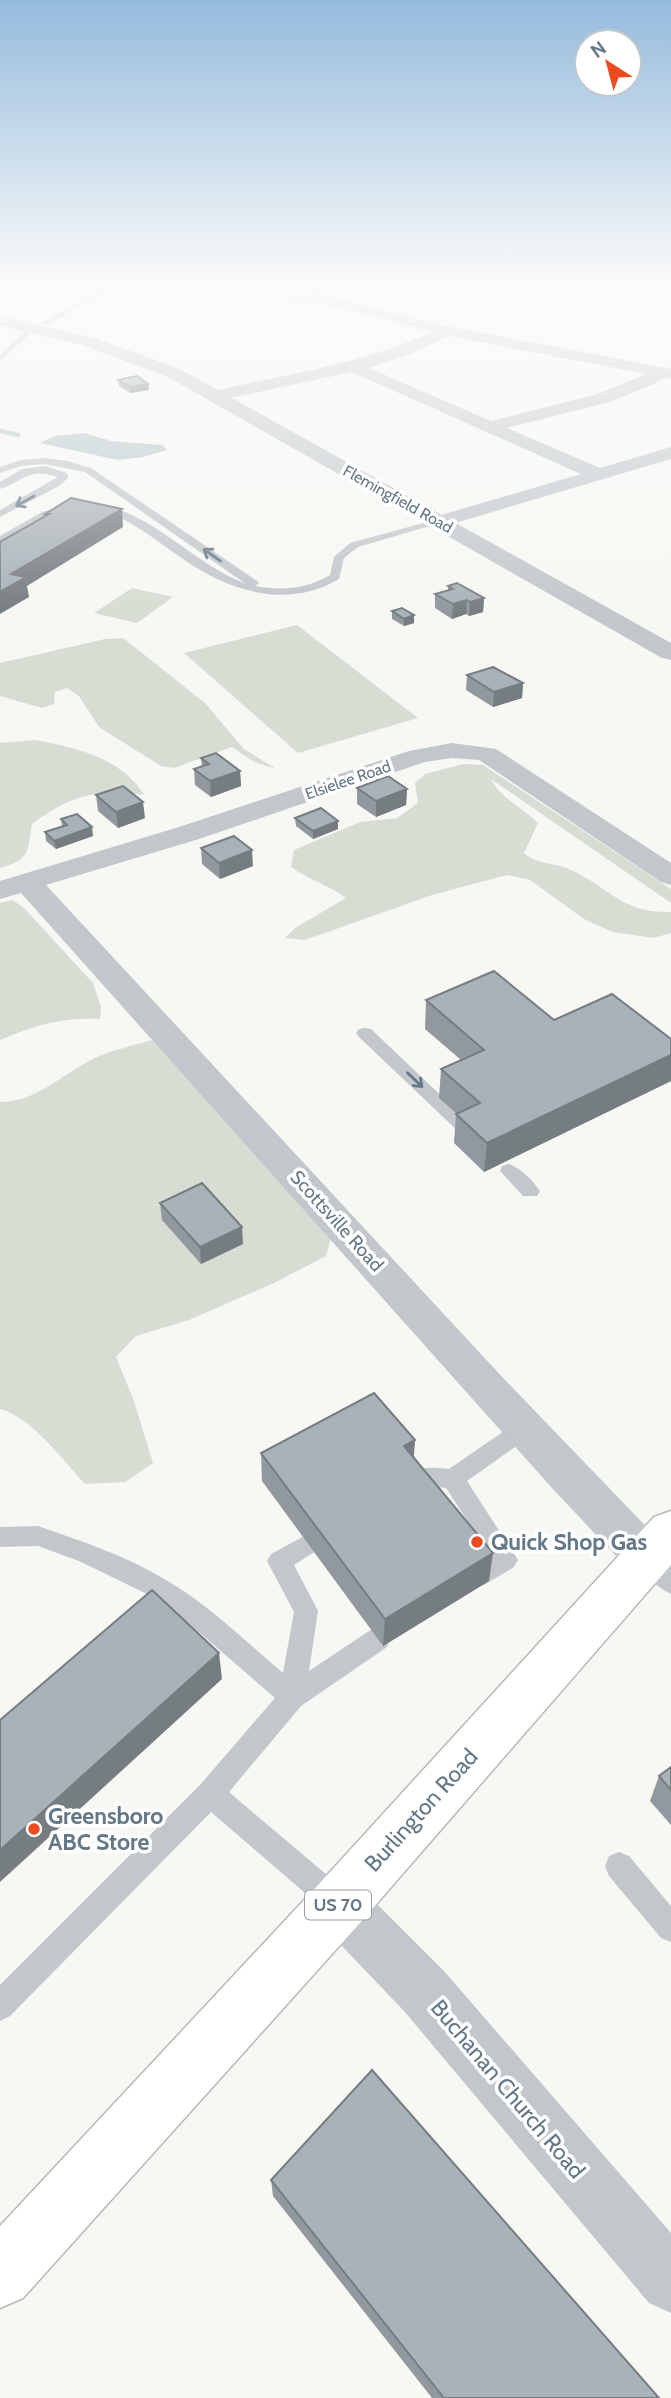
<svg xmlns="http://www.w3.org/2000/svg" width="671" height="2398" viewBox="0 0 671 2398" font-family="Cabin,sans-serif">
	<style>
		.green { fill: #d7ddd3 }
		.water { fill: #b8c6c9 }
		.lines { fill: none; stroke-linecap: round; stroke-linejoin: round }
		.stream { stroke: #b8c6c9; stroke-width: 4.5 }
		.trunk-casing { stroke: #b5babd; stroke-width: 3 }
		.service { fill: #c2c7cb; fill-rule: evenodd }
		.minor { fill: #c2c7cb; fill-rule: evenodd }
		.tertiary { fill: #c2c7cb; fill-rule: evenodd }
		.trunk { fill: #fff; fill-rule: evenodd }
		.wall { fill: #91999e }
		.shaded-wall { fill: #767d81 }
		.building { fill: #a9b2b8; stroke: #767d81; stroke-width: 2 }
		.oneway { stroke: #657887 }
		.poi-dot { fill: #ec4b1f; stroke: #fff; stroke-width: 2.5 }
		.labels { text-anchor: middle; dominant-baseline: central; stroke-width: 7; stroke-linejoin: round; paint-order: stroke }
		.far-street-label { font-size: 16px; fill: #657887; stroke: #fff }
		.shield { fill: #fff; stroke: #93a0ab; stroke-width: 2 }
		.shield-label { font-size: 18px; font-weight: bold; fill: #657887 }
		.street-label { font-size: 19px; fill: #657887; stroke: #fff }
		.near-poi-label { font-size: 23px; font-weight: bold; fill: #657887; stroke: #fff; text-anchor: start }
		.near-street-label { font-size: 23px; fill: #657887; stroke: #fff }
	</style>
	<rect width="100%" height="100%" fill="#f7f7f4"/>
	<g class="green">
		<polygon points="132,588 173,597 137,623 94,613"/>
		<polygon points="297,625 418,718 298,753 184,653"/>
		<polygon points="123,638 205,703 244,749 276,769 254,762 232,747 174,768 161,766 99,727 79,696 67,688 55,692 54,704 42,708 0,696 0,663 105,639"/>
		<path d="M35 740C75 747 122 758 144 795 98 788 70 796 32 824 28 852 29 860 0 868V743Z"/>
		<path d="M463 764 483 765 671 889V903L491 779C500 798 523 808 538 823L524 853C537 865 553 862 569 869 611 888 620 913 671 912V933L654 938 612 932 584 919 530 880 507 875 432 895 305 940 285 938 295 928 346 898C329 885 309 880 291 867L294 850 360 822 397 818 418 803 415 783 425 774Z"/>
		<path d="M13 900 25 909 93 983 101 1007 100 1019C62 1017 35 1025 0 1040V903Z"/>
		<path d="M151 1040 177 1058 331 1238 326 1256 274 1283 189 1320 136 1336 116 1357 134 1401 153 1463 125 1482 85 1484C64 1461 30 1416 0 1409V1102C37 1102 62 1074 93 1059 111 1050 133 1046 151 1040Z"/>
	</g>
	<polygon class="water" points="84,433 111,441 163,445 167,450 143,457 118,460 40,443 55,436"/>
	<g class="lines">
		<g class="stream">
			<polyline points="46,323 96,294 115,289 129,281"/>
			<polyline points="0,358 27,333"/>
			<polyline points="0,431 18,435"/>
		</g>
		<g class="trunk-casing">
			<polygon id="trunk" points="671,1511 671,1565 359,1924 23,2298 0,2308 0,2226 319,1884 654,1517"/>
		</g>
		<g class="service">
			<polygon points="327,286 330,290 286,303 282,301"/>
			<path d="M44 458 67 461 91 468 257 581 259 583 255 586C281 591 307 589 330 575L334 557 350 543 438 519 443 522 358 547 344 558 339 579C287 610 229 591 183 559 154 539 129 517 94 509L93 507 98 504C151 512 194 564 246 584L85 472 44 464 21 466 0 473V467L21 460Z"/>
			<path d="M45 466 67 473 68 478 59 486 0 517V510L58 477C29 467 25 480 0 489V482L22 469Z"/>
			<polygon points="68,505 73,508 72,510 50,516 0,543 0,536 42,512"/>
			<polygon points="365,1028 371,1029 474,1127 477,1131 474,1135 462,1135 359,1037 356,1033 359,1029"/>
			<path d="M509 1164C521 1168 533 1181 540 1191L537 1196H523L500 1171 502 1166Z"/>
			<path d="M524 1420 532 1423 535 1429 532 1435 467 1481 518 1560 514 1567 484 1585 475 1582 472 1574 475 1566 491 1557 446 1488 428 1486 411 1495 403 1492 400 1485C410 1465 430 1467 449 1469L516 1423Z"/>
			<path d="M38 1526C81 1541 127 1556 166 1580 209 1605 245 1641 283 1673L294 1612 267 1561 271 1554 308 1534 316 1537 320 1544 316 1551 294 1565 318 1611 309 1671 369 1631 378 1628 387 1631 390 1639 387 1647 301 1706 229 1792 347 1892 351 1902 347 1912 337 1916 327 1912 211 1812 10 2016 0 2021V1985L200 1785 275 1698 185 1620 147 1594 79 1561 38 1546 0 1547V1527Z"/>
			<path d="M647 1548 655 1551 671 1567V1594C657 1588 642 1572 635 1558L639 1551Z"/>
			<polygon points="619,1852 629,1856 671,1906 671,1942 661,1938 609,1876 605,1866 609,1856"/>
		</g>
		<g class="minor">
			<path d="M306 291 447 326 671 369V379L664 378 652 385 610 402 507 428 600 468 671 447V459L445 526H431L428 522 431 518 581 474 352 372 216 401 210 400 208 396 210 392C289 373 357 366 432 332L301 298 299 295ZM449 336 646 374 598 394 491 421 369 368 407 355Z"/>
			<polygon points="452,743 496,749 671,863 671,885 661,882 479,760 452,758 425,762 199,839 46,885 505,1380 663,1544 670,1558 663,1572 647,1578 631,1572 552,1488 21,893 0,899 0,881 179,827 409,751"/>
			<polygon points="339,1877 358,1885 444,1971 671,2233 671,2313 649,2303 404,2011 320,1923 312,1904 320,1885"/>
		</g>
		<polygon class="tertiary" points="0,316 94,338 180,369 671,643 671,660 662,658 168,377 83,345 0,326"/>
		<use href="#trunk" class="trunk"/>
	</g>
	<g class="wall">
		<polygon points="118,380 149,390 130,393 119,386"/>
		<polygon points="448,586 484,598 483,612 469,616 466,614 452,619 435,608 435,594 448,590"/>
		<polygon points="392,611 414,623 404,626 392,619"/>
		<polygon points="467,675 523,683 522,698 493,707 466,690"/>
		<polygon points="201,758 240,771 241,786 211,797 195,785 194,769 202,767"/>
		<polygon points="357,788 407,789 406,805 376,817 357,804"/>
		<polygon points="96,795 145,818 118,828 98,811"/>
		<polygon points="295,818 338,821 338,829 313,839 296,826"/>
		<polygon points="61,819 93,836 56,849 46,841 45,832 62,826"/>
		<polygon points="201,848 253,866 220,879 202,864"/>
		<polygon points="426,1000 671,1039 671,1081 484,1172 454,1143 456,1114 457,1114 439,1098 441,1069 461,1060 425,1029"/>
		<polygon points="160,1203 243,1244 201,1264 162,1220"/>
		<polygon points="415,1440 413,1458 489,1581 383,1646 262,1481 261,1453"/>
		<polygon points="671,1767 671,1825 650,1801 659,1776"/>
		<polygon points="271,2180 659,2398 432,2398 273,2196"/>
	</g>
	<g class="shaded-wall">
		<polygon points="148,384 149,390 130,393 130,387"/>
		<polygon points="122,509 123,527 27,586 29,597 0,614 0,592 11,574"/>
		<polygon points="484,598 483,612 469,616 470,602"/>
		<polygon points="467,600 466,614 452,619 453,604"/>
		<polygon points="414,615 414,623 404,626 404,619"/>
		<polygon points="523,683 522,698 493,707 494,692"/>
		<polygon points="240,771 241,786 211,797 210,781"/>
		<polygon points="407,789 406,805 376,817 376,801"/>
		<polygon points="143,802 145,818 118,828 116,812"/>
		<polygon points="338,821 338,829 313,839 313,831"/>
		<polygon points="92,827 93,836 56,849 54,841"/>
		<polygon points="252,850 253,866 220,879 219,863"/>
		<polygon points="671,1055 671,1081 484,1172 487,1143"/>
		<polygon points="242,1227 243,1244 201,1264 200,1247"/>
		<polygon points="415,1440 413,1469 404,1446"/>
		<polygon points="493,1553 489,1581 383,1646 385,1619"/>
		<polygon points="219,1653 222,1679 0,1882 0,1850"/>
	</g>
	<g class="building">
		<polygon points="137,376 148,384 130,387 118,380"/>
		<polygon points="71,498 122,509 11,574 26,577 0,592 0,542 49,514 45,514"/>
		<polygon points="457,583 484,598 470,602 467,600 453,604 435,594 453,589 448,586"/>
		<polygon points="402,608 414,615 404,619 392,611"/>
		<polygon points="493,667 523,683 494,692 467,675"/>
		<polygon points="216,753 240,771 210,781 194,769 209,764 201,758"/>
		<polygon points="388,776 407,789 376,801 357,788"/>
		<polygon points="123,786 143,802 116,812 96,795"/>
		<polygon points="321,808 338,821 313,831 295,818"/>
		<polygon points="77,814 92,827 54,841 45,832 67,825 61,819"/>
		<polygon points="234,836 252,850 219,863 201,848"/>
		<polygon points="494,971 554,1020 612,994 671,1039 671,1055 487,1143 456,1114 480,1103 441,1069 484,1050 426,1000"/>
		<polygon points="202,1183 242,1227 200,1247 160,1203"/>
		<polygon points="374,1393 415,1440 404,1446 493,1553 385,1619 261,1453"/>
		<polygon points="152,1590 219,1653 0,1850 0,1720"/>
		<polygon points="671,1767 671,1790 659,1776"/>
		<polygon points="372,2070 659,2398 444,2398 271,2180"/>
	</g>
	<defs><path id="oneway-shaft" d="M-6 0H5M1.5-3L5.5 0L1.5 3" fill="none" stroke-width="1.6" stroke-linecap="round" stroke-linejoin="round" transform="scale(1.75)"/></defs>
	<g class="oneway">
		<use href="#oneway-shaft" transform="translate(25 501) rotate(151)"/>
		<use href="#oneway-shaft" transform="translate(212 555) rotate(-145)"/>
		<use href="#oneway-shaft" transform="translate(415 1080) rotate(44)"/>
	</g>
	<linearGradient id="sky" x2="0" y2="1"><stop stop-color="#95bbdc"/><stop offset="0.46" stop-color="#fbfbfa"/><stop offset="1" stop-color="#fbfbfa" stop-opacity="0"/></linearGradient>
	<rect width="671" height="616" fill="url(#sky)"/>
	<g class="poi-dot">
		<circle cx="477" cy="1542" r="7"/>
		<circle cx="34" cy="1829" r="7"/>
	</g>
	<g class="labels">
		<g class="far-street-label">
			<text transform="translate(398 499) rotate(29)">Flemingfield Road</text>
			<text transform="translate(348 780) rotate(-19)">Elsielee Road</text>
		</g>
		<rect class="shield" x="305" y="1890.5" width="66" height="29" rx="5"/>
		<g class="shield-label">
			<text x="338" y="1905">US 70</text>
		</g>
		<g class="street-label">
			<text transform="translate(337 1221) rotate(48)">Scottsville Road</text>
		</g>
		<g class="near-poi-label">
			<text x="491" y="1542">Quick Shop Gas</text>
			<text x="48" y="1816">Greensboro<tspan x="48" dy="26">ABC Store</tspan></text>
		</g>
		<g class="near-street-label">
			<text transform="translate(421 1810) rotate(-48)">Burlington Road</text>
			<text transform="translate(508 2089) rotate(50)">Buchanan Church Road</text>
		</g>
	</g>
	<g transform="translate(608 63) rotate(324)"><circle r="33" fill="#ffffff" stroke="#c1c9cf" stroke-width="2"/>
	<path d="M0-5L12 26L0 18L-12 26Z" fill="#ec4b1f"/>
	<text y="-10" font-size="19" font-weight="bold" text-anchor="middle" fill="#657887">N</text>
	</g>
</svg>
